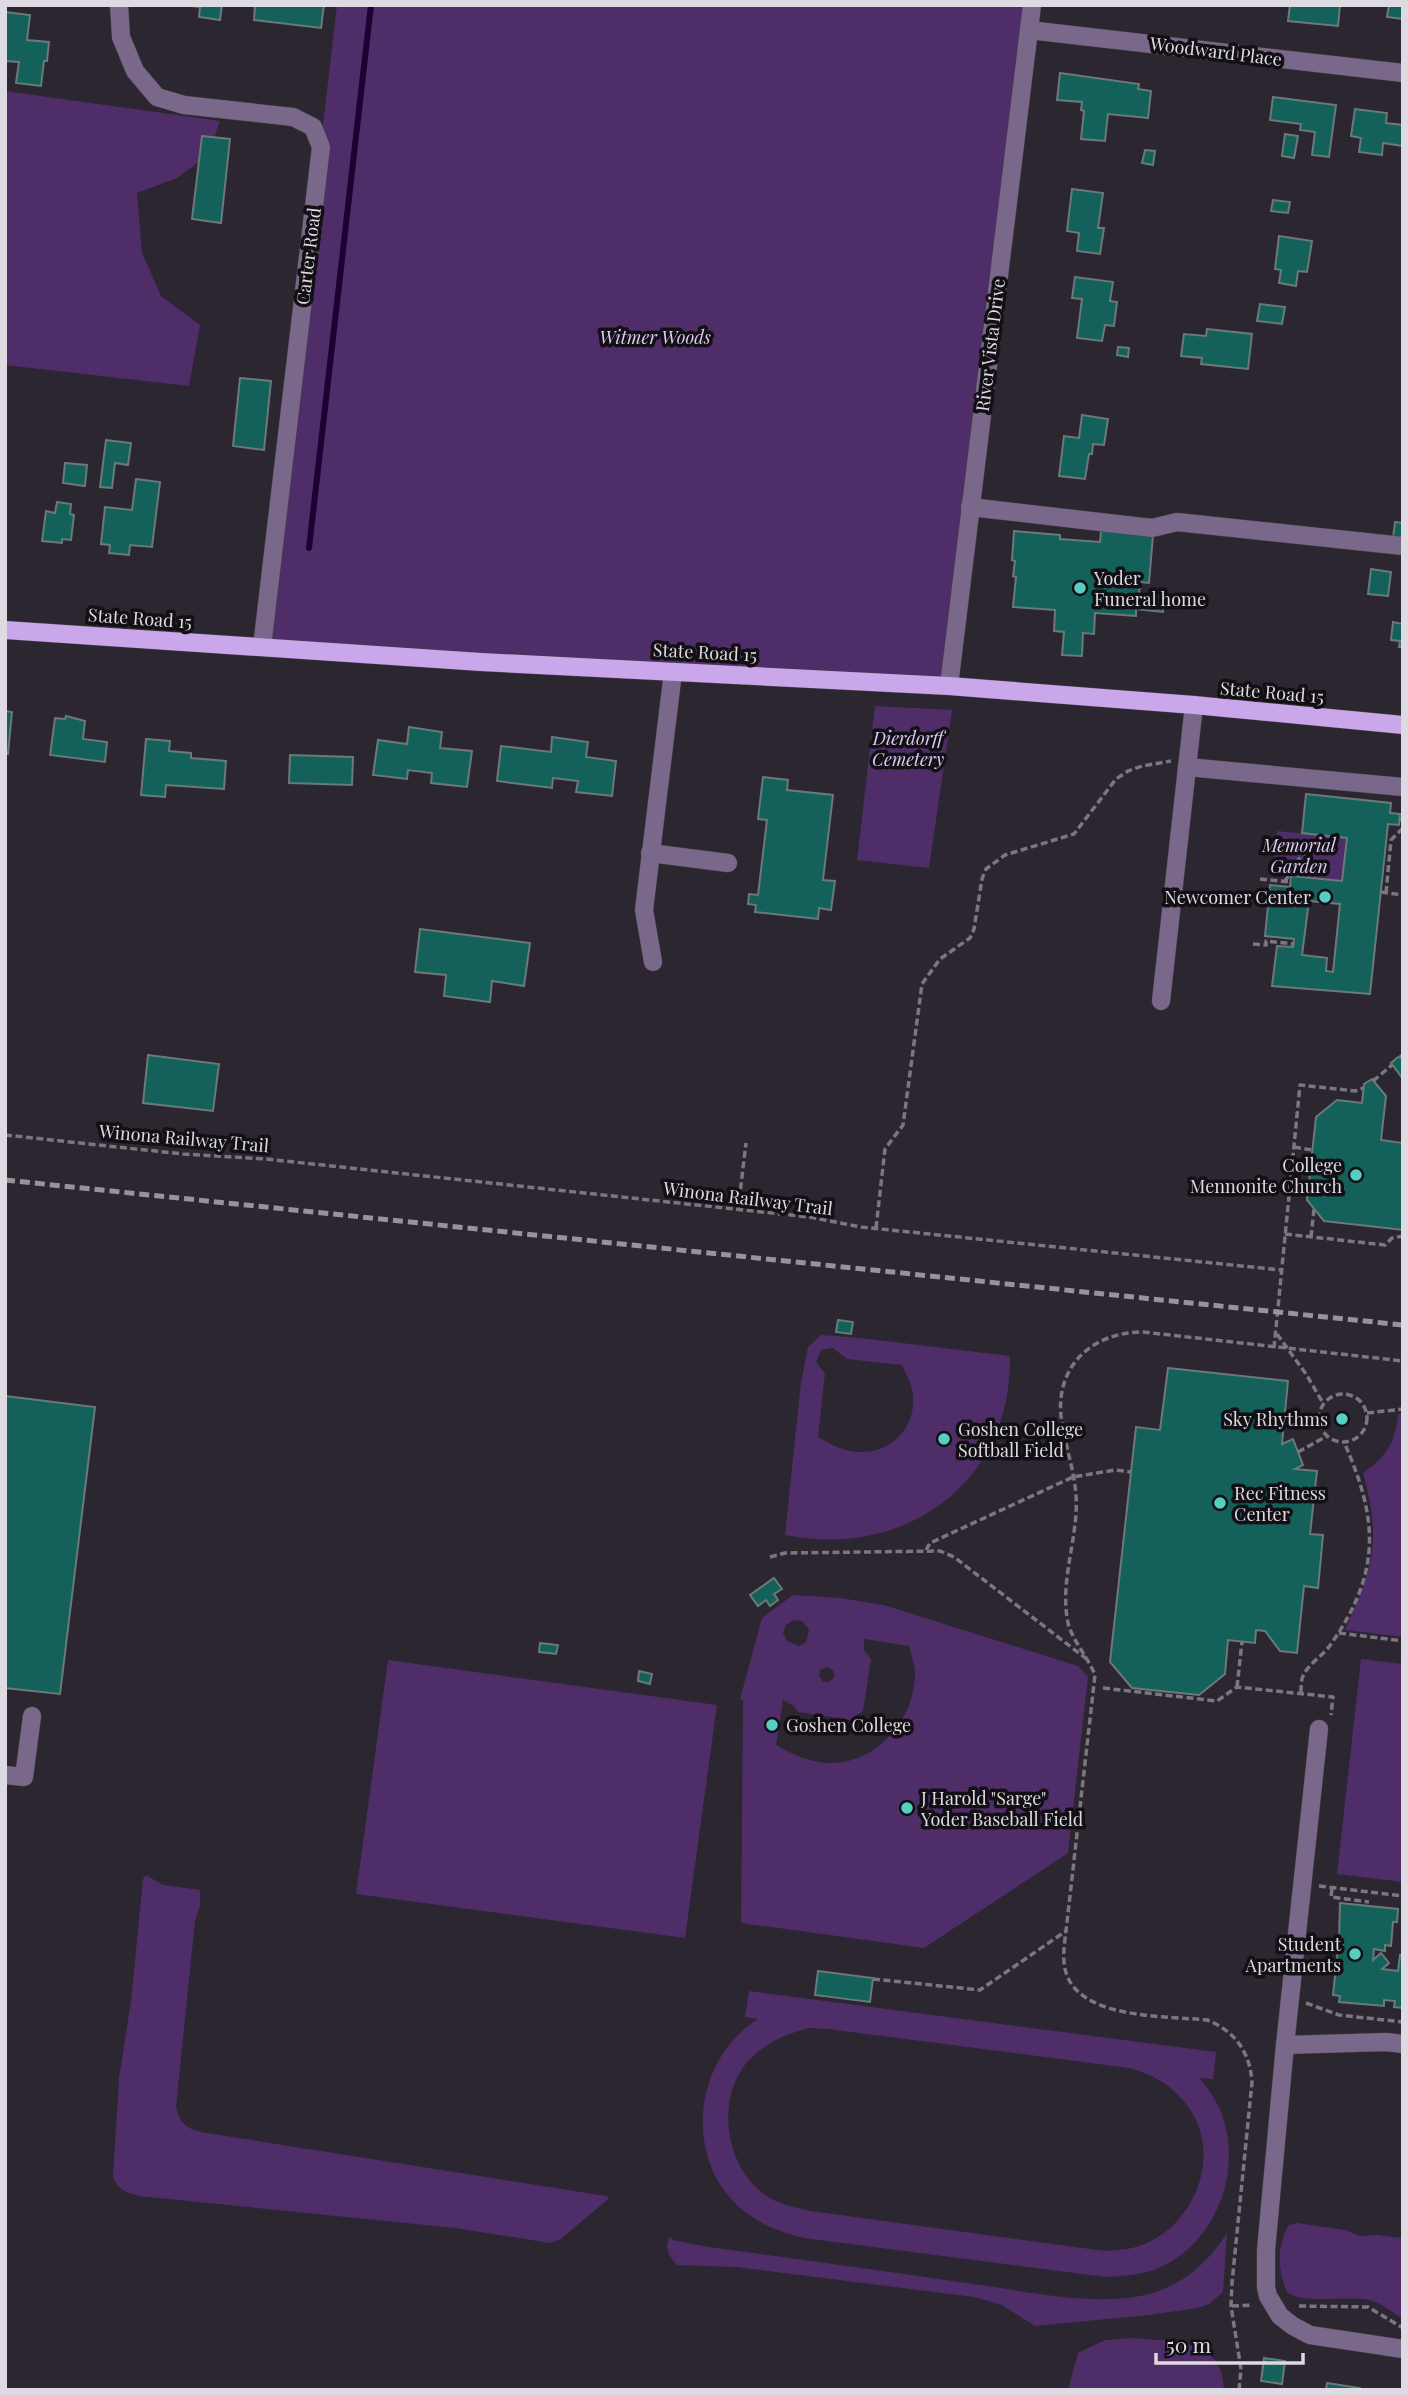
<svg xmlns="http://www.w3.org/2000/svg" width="1408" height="2395" viewBox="0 0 1408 2395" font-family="'Playfair Display',serif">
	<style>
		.green { fill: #4e2d69; fill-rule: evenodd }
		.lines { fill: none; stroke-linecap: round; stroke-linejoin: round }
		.stream { stroke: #200033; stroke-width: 6 }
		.building { fill: #13615a; stroke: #6a7a78; stroke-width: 2; fill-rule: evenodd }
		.minor-casing { stroke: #48434c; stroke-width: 19 }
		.major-casing { stroke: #48434c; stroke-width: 19 }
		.path { stroke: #7b767f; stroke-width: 3.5; stroke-dasharray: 7 3.5; stroke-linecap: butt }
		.minor { stroke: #796889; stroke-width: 18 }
		.major { stroke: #caa6ea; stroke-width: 18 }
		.rail { stroke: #97939b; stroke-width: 5; stroke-dasharray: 10 5; stroke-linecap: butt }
		.poi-dot { fill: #57cec1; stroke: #131015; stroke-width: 2.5 }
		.labels { text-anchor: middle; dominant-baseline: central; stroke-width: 7; stroke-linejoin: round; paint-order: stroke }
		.street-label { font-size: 18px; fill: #dedae1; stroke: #131015 }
		.park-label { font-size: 18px; font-style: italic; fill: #dec9f2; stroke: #131015 }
		.poi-label { font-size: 18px; fill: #dedae1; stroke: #131015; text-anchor: start }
	</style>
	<rect width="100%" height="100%" fill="#2b2630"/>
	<g class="green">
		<polygon points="337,5 1032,5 949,686 262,647"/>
		<polygon points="5,91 220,121 208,155 177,178 137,193 142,253 161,296 200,325 189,386 5,365"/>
		<polygon points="875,706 952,710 929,868 857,860"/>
		<polygon points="1277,831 1347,838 1342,881 1272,874"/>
		<path d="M821 1335 860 1338 1010 1356C1012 1483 906 1559 785 1535L801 1382 808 1347ZM833 1348 847 1359 902 1365C906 1375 913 1385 913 1396 916 1428 890 1454 859 1452 844 1452 831 1444 818 1437L825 1374 816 1362 821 1350Z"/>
		<path d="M1398 1414H1403V1637L1345 1630C1373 1567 1382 1542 1363 1473 1386 1457 1396 1442 1398 1414Z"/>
		<path d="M793 1595 840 1598 884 1605 1078 1666 1088 1677 1068 1853 924 1948 741 1923 743 1700 740 1699 762 1618ZM794 1620 802 1621 809 1630 806 1642 799 1646 787 1641 783 1633 786 1625ZM864 1639 909 1646C911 1655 915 1664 915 1673 915 1718 879 1762 832 1763 811 1763 793 1755 776 1745L783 1700 794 1706 798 1712 850 1720 863 1711 871 1659 864 1650ZM827 1667C833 1668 835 1672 834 1678L828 1682H823L819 1675 820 1670Z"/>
		<polygon points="1361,1659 1403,1664 1403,1882 1337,1874"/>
		<polygon points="388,1660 717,1705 685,1938 356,1894"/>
		<path d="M146 1875 163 1885 200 1890V1906L195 1921 176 2107C180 2125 189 2130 207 2133L606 2196 609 2197 607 2200 561 2239 550 2243 455 2228 139 2196C126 2192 118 2190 113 2177L119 2078 131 2001 143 1879Z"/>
		<path d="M749 1991 1216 2052 1213 2079 1200 2078C1208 2089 1217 2101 1222 2114 1243 2174 1215 2246 1154 2270 1139 2275 1122 2276 1106 2277L804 2238C779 2232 756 2223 737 2205 683 2154 695 2058 758 2019L745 2017ZM809 2028 828 2029 1129 2068C1152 2074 1172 2085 1187 2105 1222 2151 1198 2220 1147 2243 1134 2249 1119 2250 1105 2251L811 2211C797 2208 782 2205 770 2198 724 2171 713 2094 752 2057 769 2041 787 2034 809 2028Z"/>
		<path d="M1297 2223 1345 2230 1359 2236 1376 2235 1403 2238V2319C1391 2312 1382 2303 1369 2300 1348 2295 1302 2305 1287 2292 1277 2271 1277 2244 1289 2225Z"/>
		<path d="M1227 2233 1223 2292 1209 2304 1198 2308 1149 2315 1035 2326 1002 2305 974 2297 736 2267 677 2265C670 2257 663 2248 670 2237L673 2240 709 2247C795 2259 880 2270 966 2283 1023 2290 1089 2307 1145 2295 1182 2286 1207 2264 1227 2233Z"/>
		<path d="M1133 2338C1173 2342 1223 2337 1224 2390H1068L1078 2353 1105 2340Z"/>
	</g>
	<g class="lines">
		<polyline class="stream" points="309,548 371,5"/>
	</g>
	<g class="building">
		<polygon points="222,5 220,20 199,17 200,7 191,6"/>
		<polygon points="255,5 324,5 321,28 254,20"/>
		<polygon points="1290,5 1340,5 1338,26 1288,21"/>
		<polygon points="1389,5 1403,5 1403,19 1387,17"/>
		<polygon points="5,12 30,15 27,40 49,42 47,61 44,61 41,86 16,83 19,62 5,61"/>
		<polygon points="1060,73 1139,84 1138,89 1151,91 1148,118 1108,114 1105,141 1081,139 1084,111 1081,110 1082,102 1057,100"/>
		<polygon points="1273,97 1336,105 1329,157 1312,155 1315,132 1300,130 1301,124 1270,120"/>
		<polygon points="1355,109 1387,113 1386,123 1403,125 1403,146 1383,143 1382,155 1359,152 1361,138 1351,136"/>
		<polygon points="1285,134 1298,136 1294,158 1282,156"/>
		<polygon points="202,136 230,139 221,223 192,219"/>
		<polygon points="1145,150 1155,151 1153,165 1142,163"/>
		<polygon points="1072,189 1103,193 1098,228 1104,228 1100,254 1077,251 1079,233 1067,231"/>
		<polygon points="1273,200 1290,202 1288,213 1271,211"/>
		<polygon points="1279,236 1312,241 1307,272 1298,271 1296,286 1279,283 1281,270 1275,269"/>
		<polygon points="1075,277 1113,282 1110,301 1117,302 1114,326 1105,325 1102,341 1077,338 1082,299 1072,298"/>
		<polygon points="1260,304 1285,307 1282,324 1257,321"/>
		<polygon points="1207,329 1252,334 1248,369 1201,364 1202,358 1181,356 1184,334 1206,336"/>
		<polygon points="1118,347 1129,348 1128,357 1117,355"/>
		<polygon points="240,378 271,381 264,450 233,446"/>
		<polygon points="1082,415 1108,419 1104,445 1093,444 1092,454 1089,454 1085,479 1059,476 1064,436 1079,438"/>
		<polygon points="106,440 131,443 128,465 115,463 112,488 100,487"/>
		<polygon points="65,463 87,465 85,486 63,483"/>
		<polygon points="136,479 160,482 152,547 130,545 129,555 109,553 110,545 101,544 105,507 132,510"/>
		<polygon points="57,502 71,504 70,514 74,515 71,540 62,539 62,543 42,541 46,511 55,513"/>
		<polygon points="1395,522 1403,523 1403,540 1393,538"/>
		<polygon points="1014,531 1060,535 1060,539 1100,542 1101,531 1153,535 1149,583 1140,582 1139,595 1164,597 1163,612 1136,609 1136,616 1095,613 1094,634 1083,633 1082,656 1062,655 1064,632 1054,631 1055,610 1013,607 1016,577 1013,576 1015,561 1012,560"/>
		<polygon points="1371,569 1391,572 1388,596 1368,594"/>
		<polygon points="1393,622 1403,624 1403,647 1399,647 1400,641 1391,640"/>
		<polygon points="5,711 12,712 8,754 5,754"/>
		<polygon points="66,716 85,721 83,739 107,742 105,762 50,755 55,718 65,719"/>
		<polygon points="409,727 442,732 440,748 472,751 467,787 431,783 432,773 408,770 407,779 373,775 378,740 407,744"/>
		<polygon points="552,737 588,742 586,757 616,761 612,796 576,792 578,781 553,778 552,788 497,781 501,746 551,752"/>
		<polygon points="146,739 170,741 169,751 191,753 191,758 226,761 224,789 166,785 165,797 141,795"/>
		<polygon points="290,755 353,757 352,785 289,783"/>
		<polygon points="763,777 788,780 787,790 833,795 823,880 835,881 831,910 819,908 818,919 755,912 756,905 748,904 749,894 758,895 767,820 758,819"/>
		<path d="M1306 794 1391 803 1390 813 1400 814 1399 825 1388 824 1370 994 1272 986 1277 946 1293 947 1294 939 1265 936 1270 885 1290 887 1291 876 1342 881 1347 838 1302 833ZM1309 901 1340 904 1333 972 1326 971 1327 958 1302 955Z"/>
		<polygon points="420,929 530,943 524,986 492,981 490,1002 444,996 446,975 415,972"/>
		<polygon points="148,1055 219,1064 213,1111 143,1103"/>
		<polygon points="1398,1057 1403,1058 1403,1079 1391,1063"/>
		<polygon points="1372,1079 1386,1096 1381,1140 1403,1143 1403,1230 1324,1221 1307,1200 1316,1117 1337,1100 1362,1103 1364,1084"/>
		<polygon points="838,1320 853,1322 851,1334 836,1332"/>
		<polygon points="1168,1368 1288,1381 1282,1444 1293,1439 1303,1465 1295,1469 1317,1471 1310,1534 1323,1535 1318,1588 1304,1586 1297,1653 1280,1651 1265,1631 1256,1630 1255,1643 1228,1640 1225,1674 1199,1695 1132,1688 1110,1662 1136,1427 1160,1430"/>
		<polygon points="5,1396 95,1407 60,1694 5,1688"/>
		<polygon points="774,1578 782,1589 774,1594 778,1600 770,1606 766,1600 758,1606 750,1595"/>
		<polygon points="540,1643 558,1645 556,1654 539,1652"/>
		<polygon points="639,1671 652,1674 650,1684 638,1681"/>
		<polygon points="1340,1903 1398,1909 1397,1922 1393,1922 1391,1946 1385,1945 1385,1951 1374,1949 1373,1960 1381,1953 1389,1963 1382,1969 1398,1971 1400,1955 1403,1955 1403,2008 1394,2007 1395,2001 1384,2000 1384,2006 1339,2002 1340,1996 1333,1995 1338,1949 1343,1950 1343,1943 1339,1942"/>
		<polygon points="818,1971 873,1978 870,2002 815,1995"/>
		<polygon points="1264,2358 1285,2361 1282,2384 1261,2381"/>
		<polygon points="1327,2383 1360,2388 1360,2390 1326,2390"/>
	</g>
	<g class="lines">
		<g class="minor-casing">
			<g id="minor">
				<polyline points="119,5 121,37 135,71 157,97 184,105 293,117 313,127 321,147 262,647"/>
				<polyline points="1029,30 1403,73"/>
				<polyline points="970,507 1152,528 1177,522 1403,546"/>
				<polyline points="949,686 1032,5"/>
				<polyline points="1187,767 1403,787"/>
				<polyline points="650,853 728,863"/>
				<polyline points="653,962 644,910 673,672"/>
				<polyline points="1161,1001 1194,705"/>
				<polyline points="1319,1729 1285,2045 1266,2250 1266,2287 1268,2296 1280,2316 1293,2326 1310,2335 1403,2349"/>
				<polyline points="5,1775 24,1777 32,1716"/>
				<polyline points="1285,2045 1386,2042 1403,2044"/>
			</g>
		</g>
		<g class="major-casing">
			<polyline id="major" points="5,630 481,662 949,686 1194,705 1403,725"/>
		</g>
		<g class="path">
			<polyline points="1399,819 1403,820"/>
			<polyline points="1260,879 1291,882"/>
			<path d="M1285 881C1291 873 1293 864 1301 857 1312 849 1323 850 1328 836"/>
			<polyline points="1381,892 1403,895"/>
			<polyline points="1386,893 1391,840 1403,828"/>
			<polyline points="1253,944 1266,945 1266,941 1294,944"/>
			<polyline points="1400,1057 1403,1055"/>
			<polyline points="1373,1081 1392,1065"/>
			<polyline points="5,1135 183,1154 266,1159 809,1217 861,1227 1281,1270"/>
			<polyline points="1294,1147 1312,1150"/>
			<polyline points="738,1210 746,1143"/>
			<polyline points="876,1228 885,1149 903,1125 922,984 940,959 970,938 974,929 982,879 986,869 1005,855 1074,834 1116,779 1128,771 1142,766 1171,761"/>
			<polyline points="1285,1234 1385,1245 1392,1238 1403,1236"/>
			<polyline points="1311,1237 1314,1209"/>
			<polyline points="1277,1334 1306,1374 1323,1403"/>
			<polyline points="1274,1348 1300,1085 1355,1091 1364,1088"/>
			<circle cx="1343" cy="1418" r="24"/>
			<polyline points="1367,1413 1403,1409"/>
			<polyline points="1298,1452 1327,1436"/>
			<polyline points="926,1550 930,1543 1073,1477 1115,1470 1131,1472"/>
			<polyline points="770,1557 785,1553 940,1551 954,1557 1088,1660"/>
			<polyline points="1339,1633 1403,1641"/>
			<polyline points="1237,1687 1242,1642"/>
			<polyline points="1103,1688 1217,1701 1237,1687 1333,1697 1331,1715"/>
			<path d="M1301 1692C1301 1688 1301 1680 1303 1676 1308 1664 1324 1655 1331 1644 1382 1571 1378 1519 1344 1442"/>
			<polyline points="1319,1886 1403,1896"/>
			<polyline points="1332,1889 1331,1897 1369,1902"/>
			<polyline points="873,1979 980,1990 1066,1931"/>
			<polyline points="1306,2003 1339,2015 1403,2022"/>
			<polyline points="1232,2306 1253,2305"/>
			<polyline points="1299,2306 1368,2307 1403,2328"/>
			<path d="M1239 2390 1241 2369 1231 2306 1232 2283 1252 2082C1250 2052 1235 2031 1207 2020 1167 2016 1090 2019 1069 1980 1061 1965 1064 1947 1066 1931L1095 1675C1088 1657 1072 1640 1068 1623 1059 1580 1079 1537 1076 1495 1074 1468 1064 1442 1061 1416 1056 1364 1094 1332 1143 1332L1403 1361"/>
		</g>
		<use href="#minor" class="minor"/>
		<use href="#major" class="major"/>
		<polyline class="rail" points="5,1180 1403,1325"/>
	</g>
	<g class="poi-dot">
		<circle cx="1080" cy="588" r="7"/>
		<circle cx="1325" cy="897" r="7"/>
		<circle cx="1356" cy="1175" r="7"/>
		<circle cx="1342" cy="1419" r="7"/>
		<circle cx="944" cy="1439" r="7"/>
		<circle cx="1220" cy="1503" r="7"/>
		<circle cx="772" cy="1725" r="7"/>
		<circle cx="907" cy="1808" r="7"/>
		<circle cx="1355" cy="1954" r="7"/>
	</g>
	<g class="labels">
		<g class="street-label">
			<text transform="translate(1216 51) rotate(7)">Woodward Place</text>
			<text transform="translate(308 256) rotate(-83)">Carter Road</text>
			<text transform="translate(990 345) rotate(-83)">River Vista Drive</text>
			<text transform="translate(140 618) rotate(4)">State Road 15</text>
			<text transform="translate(705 652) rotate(3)">State Road 15</text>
			<text transform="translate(1272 692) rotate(5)">State Road 15</text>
			<text transform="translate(184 1138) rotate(5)">Winona Railway Trail</text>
			<text transform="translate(748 1198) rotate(7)">Winona Railway Trail</text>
		</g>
		<g class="park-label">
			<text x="655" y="337">Witmer Woods</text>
			<text x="908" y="738">Dierdorff<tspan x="908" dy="21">Cemetery</tspan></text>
			<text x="1299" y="845">Memorial<tspan x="1299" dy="21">Garden</tspan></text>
		</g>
		<g class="poi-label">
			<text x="1094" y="578">Yoder<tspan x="1094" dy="21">Funeral home</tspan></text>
			<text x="1311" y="897" text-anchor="end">Newcomer Center</text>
			<text x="1342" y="1165" text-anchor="end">College<tspan x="1342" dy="21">Mennonite Church</tspan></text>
			<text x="1328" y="1419" text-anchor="end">Sky Rhythms</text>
			<text x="958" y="1429">Goshen College<tspan x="958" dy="21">Softball Field</tspan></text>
			<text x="1234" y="1493">Rec Fitness<tspan x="1234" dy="21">Center</tspan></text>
			<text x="786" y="1725">Goshen College</text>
			<text x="921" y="1798">J Harold "Sarge"<tspan x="921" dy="21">Yoder Baseball Field</tspan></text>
			<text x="1341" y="1944" text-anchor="end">Student<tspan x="1341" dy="21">Apartments</tspan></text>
		</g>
	</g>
	<rect width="1408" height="2395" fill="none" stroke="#dedae1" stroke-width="14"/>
	<path d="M1156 2353v10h147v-10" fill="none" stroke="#dedae1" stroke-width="3.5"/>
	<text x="1166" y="2353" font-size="21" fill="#dedae1" stroke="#131015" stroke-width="5" paint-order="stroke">50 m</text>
</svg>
